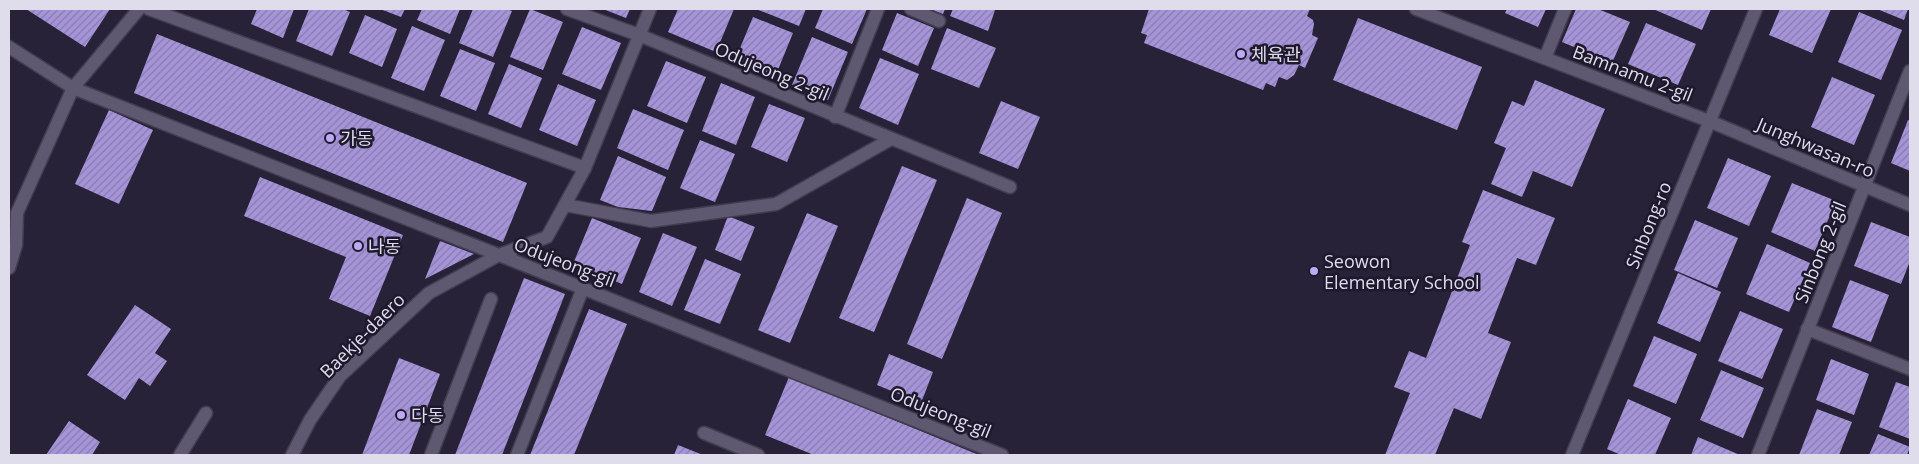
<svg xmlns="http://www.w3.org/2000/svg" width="1919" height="464" viewBox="0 0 1919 464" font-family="'Open Sans','Noto Sans KR',sans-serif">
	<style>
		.building { fill: url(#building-hatch) }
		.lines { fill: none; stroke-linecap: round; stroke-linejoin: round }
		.lane-casing { stroke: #423d4f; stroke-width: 15 }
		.street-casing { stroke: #423d4f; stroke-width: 15 }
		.lane { stroke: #5e5870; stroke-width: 12 }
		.street { stroke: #5e5870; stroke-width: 12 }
		.poi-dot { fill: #bda9f5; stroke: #1e192d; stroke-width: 2 }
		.labels { text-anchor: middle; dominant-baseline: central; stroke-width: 5; stroke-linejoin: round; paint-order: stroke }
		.poi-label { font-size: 18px; fill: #dfdceb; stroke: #1e192d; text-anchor: start }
		.street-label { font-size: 18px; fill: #dfdceb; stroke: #1e192d }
	</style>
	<defs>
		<pattern id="building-hatch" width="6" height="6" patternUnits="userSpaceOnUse" patternTransform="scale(1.25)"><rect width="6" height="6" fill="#a694d9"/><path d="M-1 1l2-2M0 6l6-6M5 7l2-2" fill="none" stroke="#887bad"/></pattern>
	</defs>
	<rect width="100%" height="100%" fill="#282238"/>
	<g class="building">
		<polygon points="26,9 110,9 85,47"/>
		<polygon points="257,9 294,9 283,38 251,24"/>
		<polygon points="309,9 343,9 350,12 332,56 296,41"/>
		<polygon points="380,9 405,9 401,17"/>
		<polygon points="422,9 460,9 450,34 417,20"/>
		<polygon points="473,9 506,9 512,11 493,57 459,43"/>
		<polygon points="530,9 563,22 543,70 510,57"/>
		<polygon points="603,9 630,9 626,18"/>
		<polygon points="678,9 734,9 716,52 668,32"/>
		<polygon points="756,9 806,9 799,26"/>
		<polygon points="823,9 867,9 852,44 815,28"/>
		<polygon points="930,9 945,9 943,14"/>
		<polygon points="953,9 993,9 995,10 988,31 950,16"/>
		<polygon points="1149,9 1310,9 1307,16 1313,20 1314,24 1312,35 1318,38 1305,68 1299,65 1294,75 1287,80 1279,77 1275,87 1266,83 1263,90 1144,43 1147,35 1141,33"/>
		<polygon points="1507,9 1546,9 1538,27 1505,13"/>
		<polygon points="1576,9 1598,9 1630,22 1612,63 1562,42"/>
		<polygon points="1653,9 1711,9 1702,30"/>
		<polygon points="1780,9 1831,9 1812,53 1769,35"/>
		<polygon points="1877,9 1908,9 1904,20"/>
		<polygon points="1859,12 1902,30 1881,80 1838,62"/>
		<polygon points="897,13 934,28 918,66 882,50"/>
		<polygon points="365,15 397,29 382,67 349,53"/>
		<polygon points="753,17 793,33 775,77 735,60"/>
		<polygon points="1358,18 1482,67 1457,130 1333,80"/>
		<polygon points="1646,23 1696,44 1678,85 1628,64"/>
		<polygon points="412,26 445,40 424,91 391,78"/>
		<polygon points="582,27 621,43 601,90 562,74"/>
		<polygon points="947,28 996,48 979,88 931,69"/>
		<polygon points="157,34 527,183 503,242 134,93"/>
		<polygon points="812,37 848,52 828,100 792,85"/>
		<polygon points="460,49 495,63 476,111 440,96"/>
		<polygon points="880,58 919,74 898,125 859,108"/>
		<polygon points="666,61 706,77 687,123 647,106"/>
		<polygon points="509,64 542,78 521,128 488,114"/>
		<polygon points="1832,77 1875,95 1854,145 1811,127"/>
		<polygon points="1535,80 1605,109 1572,187 1533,171 1522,197 1491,184 1506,148 1494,143 1512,101 1524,106"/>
		<polygon points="721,83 755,97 736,145 702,131"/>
		<polygon points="558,84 596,100 577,146 539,130"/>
		<polygon points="1001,101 1040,117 1018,169 979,153"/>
		<polygon points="769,104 805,118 787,162 751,147"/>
		<polygon points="633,109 684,130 668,170 617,148"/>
		<polygon points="109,110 153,130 119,204 75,184"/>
		<polygon points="1908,120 1910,121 1910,171 1891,163"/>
		<polygon points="700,140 735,154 715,202 680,188"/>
		<polygon points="618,156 666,177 652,211 618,207 600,200"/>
		<polygon points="1728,158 1771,176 1749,226 1707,208"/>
		<polygon points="902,166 937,180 874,332 839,318"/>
		<polygon points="260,177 403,235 370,316 329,299 346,257 244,216"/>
		<polygon points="1792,183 1836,201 1815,251 1771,232"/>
		<polygon points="1483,190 1555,218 1536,265 1517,258 1488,333 1511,342 1481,419 1454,408 1435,455 1385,455 1410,393 1394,387 1409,351 1426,358 1470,245 1462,242"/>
		<polygon points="967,198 1002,213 942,359 907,344"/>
		<polygon points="807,213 838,226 790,343 758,330"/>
		<polygon points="728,216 755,227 741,261 715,250"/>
		<polygon points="592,218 641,238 622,284 573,264"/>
		<polygon points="1695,220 1738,238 1717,288 1674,270"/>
		<polygon points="1871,222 1910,237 1910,261 1901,284 1854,266"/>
		<polygon points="663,233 697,247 672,306 639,292"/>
		<polygon points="440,241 474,254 425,279"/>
		<polygon points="1767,244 1810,263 1789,312 1746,294"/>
		<polygon points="705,259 741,274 720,324 684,310"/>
		<polygon points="1678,273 1721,292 1700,342 1657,323"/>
		<polygon points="524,278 565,294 502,455 455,455"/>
		<polygon points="1850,280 1889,295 1871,342 1832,327"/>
		<polygon points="135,305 171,329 155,353 167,361 150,386 139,378 125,400 87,375"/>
		<polygon points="589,309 627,324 574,455 530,455"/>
		<polygon points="1740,311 1783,329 1762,379 1718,361"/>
		<polygon points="1654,336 1697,354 1676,404 1633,386"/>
		<polygon points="889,354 933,372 921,403 877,385"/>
		<polygon points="399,358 440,374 409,455 362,455"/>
		<polygon points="1831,359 1869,374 1854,415 1816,400"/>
		<polygon points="1721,370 1764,388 1743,438 1700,420"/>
		<polygon points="789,377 979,455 814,455 765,435"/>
		<polygon points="1896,382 1910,387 1910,439 1879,427"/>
		<polygon points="1628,399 1671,418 1655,455 1621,455 1607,449"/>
		<polygon points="1817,409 1852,422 1839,455 1799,455"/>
		<polygon points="69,421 100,442 92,455 46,455"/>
		<polygon points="1878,434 1910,447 1907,455 1869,455"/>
		<polygon points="1698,437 1740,455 1691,455"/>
		<polygon points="678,445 703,455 674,455"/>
	</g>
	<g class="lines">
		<g class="lane-casing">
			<g id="lane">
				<polyline points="9,268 16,245 17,213 73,88 499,255"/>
				<polyline points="704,433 758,455"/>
				<polyline points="180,455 206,413"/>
				<polyline points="431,455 491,299"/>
				<polyline points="517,455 583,288"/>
			</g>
		</g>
		<g class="street-casing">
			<g id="street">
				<polyline points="149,9 585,168 547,237 499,255 1002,455"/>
				<polyline points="567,9 639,35 1010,187"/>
				<polyline points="911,9 939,21"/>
				<polyline points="1416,9 1709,121 1910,205"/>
				<polyline points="9,47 73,88 139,9"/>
				<polyline points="1545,58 1565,9"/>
				<polyline points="835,117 878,9"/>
				<polyline points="585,168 650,9"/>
				<polyline points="565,205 651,221 776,204 891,139"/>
				<polyline points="1807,329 1910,369"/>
				<polyline points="292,455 310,420 340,376 429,293 499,255"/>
				<polyline points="1572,455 1756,9"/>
				<polyline points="1758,455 1910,71"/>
			</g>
		</g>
		<use href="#lane" class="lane"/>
		<use href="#street" class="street"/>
	</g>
	<g class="poi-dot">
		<circle cx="1241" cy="54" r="5"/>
		<circle cx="330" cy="138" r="5"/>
		<circle cx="358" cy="246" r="5"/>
		<circle cx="1314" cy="271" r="5"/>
		<circle cx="401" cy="415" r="5"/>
	</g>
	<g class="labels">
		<g class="poi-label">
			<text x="1251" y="54">체육관</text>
			<text x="340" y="138">가동</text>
			<text x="368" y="246">나동</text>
			<text x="1324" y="261">Seowon<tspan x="1324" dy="21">Elementary School</tspan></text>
			<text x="411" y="415">다동</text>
		</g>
		<g class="street-label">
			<text transform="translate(772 71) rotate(23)">Odujeong 2-gil</text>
			<text transform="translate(1633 73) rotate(21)">Bamnamu 2-gil</text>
			<text transform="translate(1816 147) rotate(23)">Junghwasan-ro</text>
			<text transform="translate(1648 225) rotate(-68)">Sinbong-ro</text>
			<text transform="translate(1820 252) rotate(-68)">Sinbong 2-gil</text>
			<text transform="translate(565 262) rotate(21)">Odujeong-gil</text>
			<text transform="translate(362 335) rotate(-45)">Baekje-daero</text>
			<text transform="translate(941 412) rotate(22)">Odujeong-gil</text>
		</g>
	</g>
	<rect width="1919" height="464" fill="none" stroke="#dfdceb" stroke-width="20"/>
</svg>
